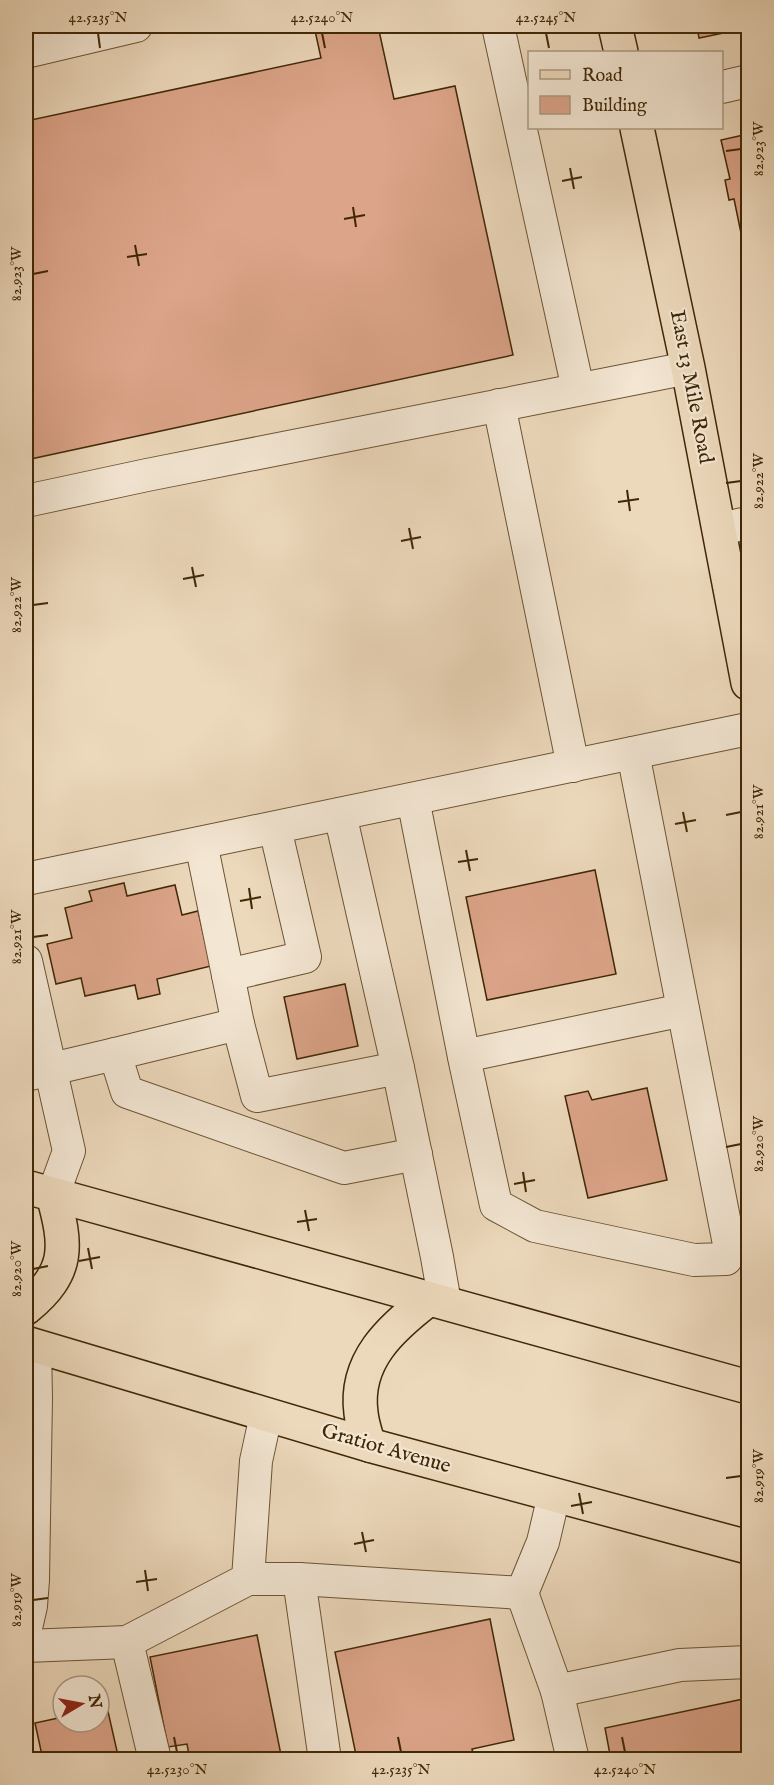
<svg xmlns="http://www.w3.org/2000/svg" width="774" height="1785" viewBox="0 0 774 1785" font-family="'IM FELL English',serif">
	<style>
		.building { fill: #dca489; stroke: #402805; stroke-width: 1.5 }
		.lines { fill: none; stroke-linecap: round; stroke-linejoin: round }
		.minor-casing { stroke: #6b5432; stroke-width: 34 }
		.major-casing { stroke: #402805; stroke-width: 36 }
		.minor { stroke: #f3e6d3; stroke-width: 32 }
		.major { stroke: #ecd8bb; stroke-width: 33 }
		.ticks { fill: none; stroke: #402805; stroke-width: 2 }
		.labels { text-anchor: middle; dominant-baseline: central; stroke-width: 4.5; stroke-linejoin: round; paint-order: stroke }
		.street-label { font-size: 21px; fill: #402805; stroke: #f3e6d3 }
		.neatline { fill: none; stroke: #402805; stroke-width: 2 }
		.ticks-label { font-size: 15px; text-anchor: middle; fill: #402805 }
	</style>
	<rect width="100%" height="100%" fill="#ecd8bb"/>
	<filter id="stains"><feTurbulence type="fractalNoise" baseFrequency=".00333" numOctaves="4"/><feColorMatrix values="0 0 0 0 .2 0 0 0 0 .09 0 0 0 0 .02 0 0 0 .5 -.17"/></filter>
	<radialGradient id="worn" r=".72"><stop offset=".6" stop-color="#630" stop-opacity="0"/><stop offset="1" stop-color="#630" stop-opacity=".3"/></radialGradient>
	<g class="building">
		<polygon points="314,26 378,26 394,99 455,86 513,355 26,460 26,121 321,58"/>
		<polygon points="697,26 748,26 748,28 699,38"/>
		<polygon points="748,134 748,237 742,238 734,199 729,200 725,180 730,179 721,140"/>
		<polygon points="595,870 616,974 487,1000 466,897"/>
		<polygon points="124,883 127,896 175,885 182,915 198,911 211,966 157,979 160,994 138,999 135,985 85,996 81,978 56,984 47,944 72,938 65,908 92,901 89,891"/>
		<polygon points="345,984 358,1046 297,1059 284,997"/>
		<polygon points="647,1088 667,1180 588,1198 565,1096 588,1091 592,1100"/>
		<polygon points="490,1619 514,1740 472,1749 475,1760 357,1760 335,1652"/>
		<polygon points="257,1635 282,1760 190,1760 187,1744 168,1747 150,1657"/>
		<polygon points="748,1698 748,1760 611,1760 605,1728"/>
		<polygon points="107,1707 119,1760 43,1760 35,1723 63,1717 63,1722 99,1722 99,1709"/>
	</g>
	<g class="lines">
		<g class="minor-casing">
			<g id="minor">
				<polyline points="498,26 578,389"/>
				<polyline points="26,52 136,26"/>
				<polyline points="722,87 748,81"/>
				<polyline points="499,405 573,766"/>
				<polyline points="26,501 147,475 688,368"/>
				<polyline points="719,529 748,523"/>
				<polyline points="413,799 465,1062 496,1205 535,1226 694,1260 726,1259 729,1244 633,753"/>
				<polyline points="340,814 398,1068 437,1257 445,1303"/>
				<polyline points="201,843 238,1024"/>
				<polyline points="26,879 748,729"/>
				<polyline points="26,961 69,1151 53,1195"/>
				<polyline points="228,975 305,957 275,828"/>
				<polyline points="464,1056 683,1010"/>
				<polyline points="398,1068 257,1096 238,1024 115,1054 127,1092 344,1168 416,1154"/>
				<polyline points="26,1075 115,1054"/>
				<polyline points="248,1579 299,1579 522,1593 543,1542 554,1495"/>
				<polyline points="299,1579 325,1760"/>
				<polyline points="522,1593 557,1691 680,1665 748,1662"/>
				<polyline points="26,1628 31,1606 33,1580 36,1398 35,1346"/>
				<polyline points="127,1642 155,1760"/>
				<polyline points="26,1646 127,1642 248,1579 256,1461 266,1415"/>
				<polyline points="557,1691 573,1760"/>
			</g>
		</g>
		<g class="major-casing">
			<g id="major">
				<polyline points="615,26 621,52"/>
				<polyline points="637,128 688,368 748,683"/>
				<polyline points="26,1187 748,1387"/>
				<path d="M26 1308C70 1272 67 1246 53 1195"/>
				<polyline points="26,1343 369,1445 748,1547"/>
				<path d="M369 1445C366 1435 362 1424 361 1413 354 1361 391 1328 429 1299"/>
			</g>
		</g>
		<use href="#minor" class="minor"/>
		<use href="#major" class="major"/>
	</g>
	<path class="ticks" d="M98 33 100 48M322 33 325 48M546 33 549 48M726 151 741 149M570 168 574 189M562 181 582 177M353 207 356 227M344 219 365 215M135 245 139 266M127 257 147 254M33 274 48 271M726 483 741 481M627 490 630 511M618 502 639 499M409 528 413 549M401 541 421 537M192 567 196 587M183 579 204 575M33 605 48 603M683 812 687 832M726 815 741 812M675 824 696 820M466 850 470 871M458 862 478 859M249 888 252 909M240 901 261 897M33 937 48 935M726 1147 741 1144M523 1172 526 1192M514 1184 535 1180M305 1210 309 1231M297 1222 317 1219M88 1248 92 1269M79 1261 100 1257M33 1269 48 1266M726 1478 741 1476M579 1493 583 1514M571 1506 592 1502M362 1532 366 1552M354 1544 374 1540M145 1570 148 1591M136 1582 157 1579M33 1600 48 1598M174 1737 177 1752M398 1737 401 1752M622 1737 625 1752"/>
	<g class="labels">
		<g class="street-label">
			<text transform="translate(691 387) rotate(79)">East 13 Mile Road</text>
			<text transform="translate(386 1449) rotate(16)">Gratiot Avenue</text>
		</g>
	</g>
	<rect width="774" height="1785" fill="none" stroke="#ecd8bb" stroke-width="66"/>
	<rect x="528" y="51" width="195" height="78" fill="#f3e6d3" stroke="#ab9a81" stroke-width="1.5"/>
	<rect x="540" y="70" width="30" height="9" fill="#ecd8bb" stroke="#ab9a81" stroke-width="1.5"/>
	<text x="582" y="81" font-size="18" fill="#402805">Road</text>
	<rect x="540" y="96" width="30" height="18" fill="#dca489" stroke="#ab9a81" stroke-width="1.5"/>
	<text x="582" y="111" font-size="18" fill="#402805">Building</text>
	<g transform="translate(81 1704) rotate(80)"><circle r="28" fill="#f3e6d3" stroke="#ab9a81" stroke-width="1.5"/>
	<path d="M0-4.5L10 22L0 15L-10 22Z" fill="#8f2418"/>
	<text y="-9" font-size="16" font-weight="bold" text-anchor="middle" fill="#402805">N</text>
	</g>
	<rect x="33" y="33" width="708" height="1719" class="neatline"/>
	<g class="ticks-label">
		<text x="98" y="22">42.5235°N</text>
		<text x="322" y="22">42.5240°N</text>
		<text x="546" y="22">42.5245°N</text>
		<text transform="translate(758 149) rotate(-90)" y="5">82.923°W</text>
		<text transform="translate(16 274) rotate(-90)" y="5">82.923°W</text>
		<text transform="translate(758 481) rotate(-90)" y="5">82.922°W</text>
		<text transform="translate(16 605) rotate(-90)" y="5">82.922°W</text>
		<text transform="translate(758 812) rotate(-90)" y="5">82.921°W</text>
		<text transform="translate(16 937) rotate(-90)" y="5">82.921°W</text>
		<text transform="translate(758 1144) rotate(-90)" y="5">82.920°W</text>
		<text transform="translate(16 1269) rotate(-90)" y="5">82.920°W</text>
		<text transform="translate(758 1476) rotate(-90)" y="5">82.919°W</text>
		<text transform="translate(16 1600) rotate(-90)" y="5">82.919°W</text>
		<text x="177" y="1774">42.5230°N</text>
		<text x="401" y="1774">42.5235°N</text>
		<text x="625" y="1774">42.5240°N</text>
	</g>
	<rect width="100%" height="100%" filter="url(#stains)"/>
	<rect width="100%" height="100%" fill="url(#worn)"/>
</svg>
